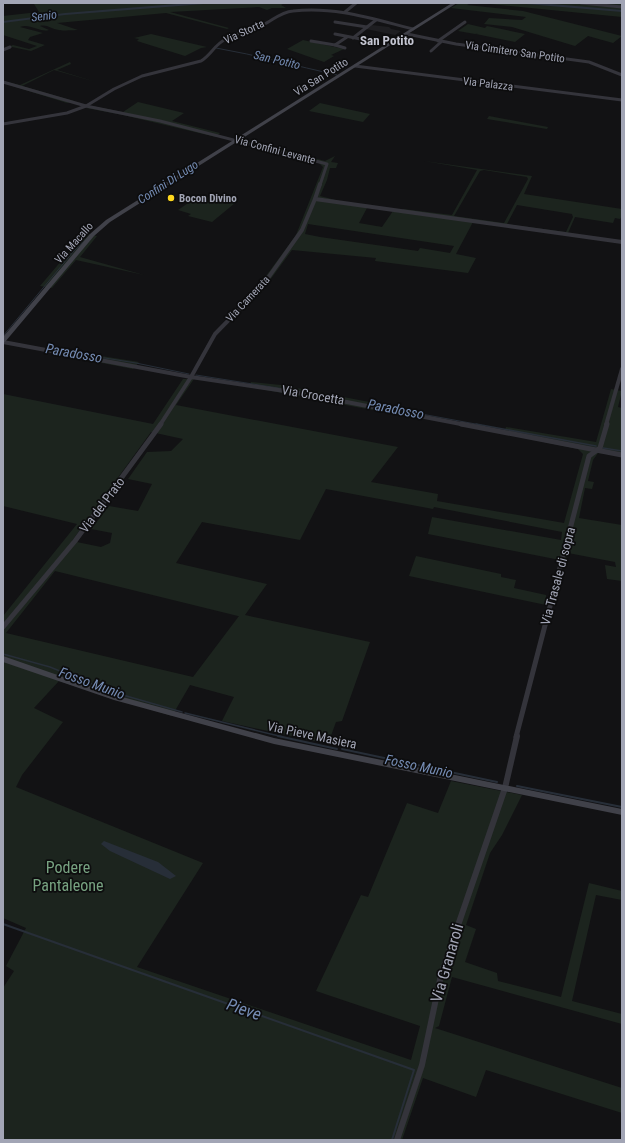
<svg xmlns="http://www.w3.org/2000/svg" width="625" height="1143" viewBox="0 0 625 1143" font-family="'Roboto Condensed',sans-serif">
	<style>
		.built { fill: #1e1e21 }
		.green { fill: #1c241e; fill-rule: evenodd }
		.water { fill: #272e38 }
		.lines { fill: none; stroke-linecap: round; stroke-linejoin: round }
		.stream-far2 { stroke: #272e38; stroke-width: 1 }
		.stream-far1 { stroke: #272e38; stroke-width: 1.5 }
		.stream { stroke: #272e38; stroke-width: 2 }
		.river { fill: #272e38; fill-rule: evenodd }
		.street-far3 { stroke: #34343b; stroke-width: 3 }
		.street-far2 { stroke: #34343b; stroke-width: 4 }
		.street-far1 { stroke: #34343b; stroke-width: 5 }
		.street { stroke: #34343b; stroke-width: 6 }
		.secondary { fill: #404149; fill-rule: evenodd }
		.poi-dot { fill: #ffd81e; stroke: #0d0d0e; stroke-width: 1.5 }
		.labels { text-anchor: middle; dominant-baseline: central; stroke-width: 3.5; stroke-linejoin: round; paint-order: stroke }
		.far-street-label { font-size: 11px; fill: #a2a5b5; stroke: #0d0d0e }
		.far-poi-label { font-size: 11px; font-weight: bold; fill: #a2a5b5; stroke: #0d0d0e; text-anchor: start }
		.far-water-label { font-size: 12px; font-style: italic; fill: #758cb4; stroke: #0d0d0e }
		.far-quarter-label { font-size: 13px; font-weight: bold; fill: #c3c5d1; stroke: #0d0d0e }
		.street-label { font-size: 13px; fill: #a2a5b5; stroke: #0d0d0e }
		.water-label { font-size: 14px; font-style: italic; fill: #758cb4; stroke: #0d0d0e }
		.near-park-label { font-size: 16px; fill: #77a281; stroke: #0d0d0e }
		.near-street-label { font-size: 16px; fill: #a2a5b5; stroke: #0d0d0e }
		.near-water-label { font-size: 17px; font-style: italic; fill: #758cb4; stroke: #0d0d0e }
	</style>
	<rect width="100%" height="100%" fill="#121214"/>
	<polygon class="built" points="371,25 389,27 391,29 401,31 395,35 366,29"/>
	<g class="green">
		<path d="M42 3H329L283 4 281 5 286 8H272L267 10 259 7 170 12 229 28 227 29 166 13 57 23 78 30C76 30 61 31 59 30 51 29 47 24 40 26L49 30C40 33 30 23 20 27L43 33 30 37 28 40 45 45 31 51 12 47 3 51V49L13 45 29 49 37 46 3 35V16L39 12 34 4Z"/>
		<polygon points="459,3 471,3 467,5 523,11 622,36 613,43 588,36 575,46 512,27 484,24 489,18 522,20 526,17 451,8"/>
		<polygon points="480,3 622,3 622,17"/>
		<polygon points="468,24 485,28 487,26 525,34 515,42 476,34 478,33 475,34 458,31"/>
		<polygon points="151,34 207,47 201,48 185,56 137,41 139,39 134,38"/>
		<polygon points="303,40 344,49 331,55 334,56 324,62 287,49"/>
		<polygon points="70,62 71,64 57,70 96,82 54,70 22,86 74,101 67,103 3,83 3,81 20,85"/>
		<polygon points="138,102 184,113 172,121 220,133 216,137 123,115 86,108 92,106 123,112"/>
		<polygon points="320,103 370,114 363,122 309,111"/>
		<polygon points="489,116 548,127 547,129 487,119"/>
		<path d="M250 141 325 161 335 156 331 162 338 163 336 168H330L327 180 320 196 367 208 359 223 382 227 393 211 401 212 403 209 452 215 477 170 424 161 532 176 524 194 622 209V216L620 219 615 218 613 223 575 217 568 233 473 222 456 254 476 258 468 273 375 261 376 258 292 250 259 295 250 293 266 276 296 235 323 167 319 163 246 144ZM484 170 527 177 528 179 504 223 454 216 480 171ZM517 205 572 214 573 217 566 232 507 224ZM308 224 454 246 450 253 420 248 418 251 320 237 305 234Z"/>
		<polygon points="203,196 232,202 235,203 212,222 188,216 191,214 178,210 194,199"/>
		<polygon points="85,233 97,236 80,257 144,275 76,260 52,288 40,286"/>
		<polygon points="70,351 139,362 133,369 66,356"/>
		<path d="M183 379H194L176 405 398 447 371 482 438 494 437 501 564 523 583 454 578 449 504 434 506 427 596 442 611 389 622 391 618 407 622 408V456L598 453 593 460 588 481 594 482 592 489 585 488 579 518 622 525V581L607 579 605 565 616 567 615 562 568 553 565 561 428 534 432 517 561 540 562 532 434 507 433 509 326 489 300 540 202 522 176 563 267 584 245 615 370 642 342 721 336 722 328 744 222 721 234 697 190 685 172 716 59 681 34 708 63 722 22 775 16 787 203 863 137 967 411 1060 420 1026 316 991 361 895 368 897 407 803 438 813 451 781 522 795 502 835 490 853 466 925 476 929 465 962 497 973 498 981 561 997 589 883 622 891V900L596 895 572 1001 622 1014V1024L452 977 439 1026 435 1028 622 1088V1113L486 1070 476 1097 423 1078 402 1140H3V988L14 971 6 966 26 928 3 918V616L77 524 3 506V394L153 424ZM151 432 183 439 171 451 147 452 128 479 152 484 138 511 109 506 91 529 112 533 110 543 101 547 72 541ZM55 571 238 616H239L193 677 6 633Z"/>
		<polygon points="251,382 281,385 385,405 383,412 250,387"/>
		<polygon points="416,556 501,574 501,577 516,580 514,588 546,595 546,605 409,576"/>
	</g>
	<polygon class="water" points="104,841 158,862 176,876 170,879 110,851 101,844"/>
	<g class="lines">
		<g class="stream-far2">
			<path d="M216 48C257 55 296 66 337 75"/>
			<polyline points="622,146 622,150"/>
			<polyline points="3,336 73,252 100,226"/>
			<polyline points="49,349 136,363 189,374"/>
			<polyline points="196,375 303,392"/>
			<polyline points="416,413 481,425"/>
		</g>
		<g class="stream-far1">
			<polyline points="476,424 596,446"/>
			<polyline points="603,448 622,451"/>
			<polyline points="3,654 50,667 109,691 182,712"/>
			<polyline points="185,713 283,737"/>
		</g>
		<g class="stream">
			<polyline points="278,736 337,749"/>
			<polyline points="342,749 497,782"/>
			<polyline points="517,786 622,807"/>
			<polyline points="3,924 414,1070 392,1140"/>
		</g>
		<g class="river">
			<polygon points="188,3 206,3 204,4 65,15 3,23 3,21 65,13"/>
			<polygon points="524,3 541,3 622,10 622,12 526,4"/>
		</g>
		<g class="street-far3">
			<polyline points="581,3 622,7"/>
			<polyline points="345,12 356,3"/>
			<polyline points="335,22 367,27"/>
			<polyline points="335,34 371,41"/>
			<polyline points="407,34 456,44 589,62 622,75"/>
			<polyline points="353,38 376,20"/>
			<polyline points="311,41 335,45 347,37"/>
			<polyline points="438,41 465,22"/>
			<polyline points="335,45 345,48"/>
			<polyline points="3,50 10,47"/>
			<polyline points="431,51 441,42"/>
			<polyline points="355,66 622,100"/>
			<polyline points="3,82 86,106 160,121 327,164 320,185"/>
			<path d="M3 124 67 113 86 106 114 89 142 76 201 61C211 55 215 44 226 39 237 33 251 30 263 25 273 20 281 12 293 11 334 6 373 19 413 29"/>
		</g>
		<g class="street-far2">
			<polyline points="320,184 315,199 622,242"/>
			<polyline points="3,342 191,377 305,394 466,425"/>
			<polyline points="160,425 191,377 215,334 263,285 302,230 315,199"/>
			<polyline points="606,425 622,369"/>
		</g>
		<g class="street-far1">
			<polyline points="461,424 622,455"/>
			<polyline points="3,627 75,541 161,424"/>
			<polyline points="516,737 589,456 600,448 607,424"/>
		</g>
		<polyline class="street" points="397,1140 422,1065 441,975 505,788 517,736"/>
		<g class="secondary">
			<polygon points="452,3 457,3 110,222 94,236 5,342 3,343 3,337 90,234 106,220"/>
			<polygon points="3,656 115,695 274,738 622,809 622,815 274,744 114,700 3,662"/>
		</g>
	</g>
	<circle class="poi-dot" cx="171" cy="198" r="4"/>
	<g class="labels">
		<g class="far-street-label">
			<text transform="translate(244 32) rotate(-25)">Via Storta</text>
			<text transform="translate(515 52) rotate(8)">Via Cimitero San Potito</text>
			<text transform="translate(321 77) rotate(-32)">Via San Potito</text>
			<text transform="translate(488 84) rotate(7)">Via Palazza</text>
			<text transform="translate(275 150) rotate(15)">Via Confini Levante</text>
			<text transform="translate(74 243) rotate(-48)">Via Macallo</text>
			<text transform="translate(248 299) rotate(-47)">Via Camerata</text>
		</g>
		<g class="far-poi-label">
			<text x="179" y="198">Bocon Divino</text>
		</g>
		<g class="far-water-label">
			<text transform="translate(44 16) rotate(-7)">Senio</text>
			<text transform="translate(277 60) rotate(13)">San Potito</text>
			<text transform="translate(168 182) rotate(-33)">Confini Di Lugo</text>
		</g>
		<g class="far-quarter-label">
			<text x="387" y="40">San Potito</text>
		</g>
		<g class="street-label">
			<text transform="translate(313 395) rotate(10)">Via Crocetta</text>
			<text transform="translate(102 505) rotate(-53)">Via del Prato</text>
			<text transform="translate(558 576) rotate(-75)">Via Trasale di sopra</text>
			<text transform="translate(312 735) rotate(12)">Via Pieve Masiera</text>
		</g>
		<g class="water-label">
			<text transform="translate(74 353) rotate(10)">Paradosso</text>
			<text transform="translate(396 409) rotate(11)">Paradosso</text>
			<text transform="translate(92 683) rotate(20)">Fosso Munio</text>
			<text transform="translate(419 766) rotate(12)">Fosso Munio</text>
		</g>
		<g class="near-park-label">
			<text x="68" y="867">Podere<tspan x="68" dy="18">Pantaleone</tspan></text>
		</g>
		<g class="near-street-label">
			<text transform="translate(447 963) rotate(-74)">Via Granaroli</text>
		</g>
		<g class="near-water-label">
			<text transform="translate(244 1009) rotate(19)">Pieve</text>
		</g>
	</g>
	<rect width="625" height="1143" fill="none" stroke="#a2a5b5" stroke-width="8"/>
</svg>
